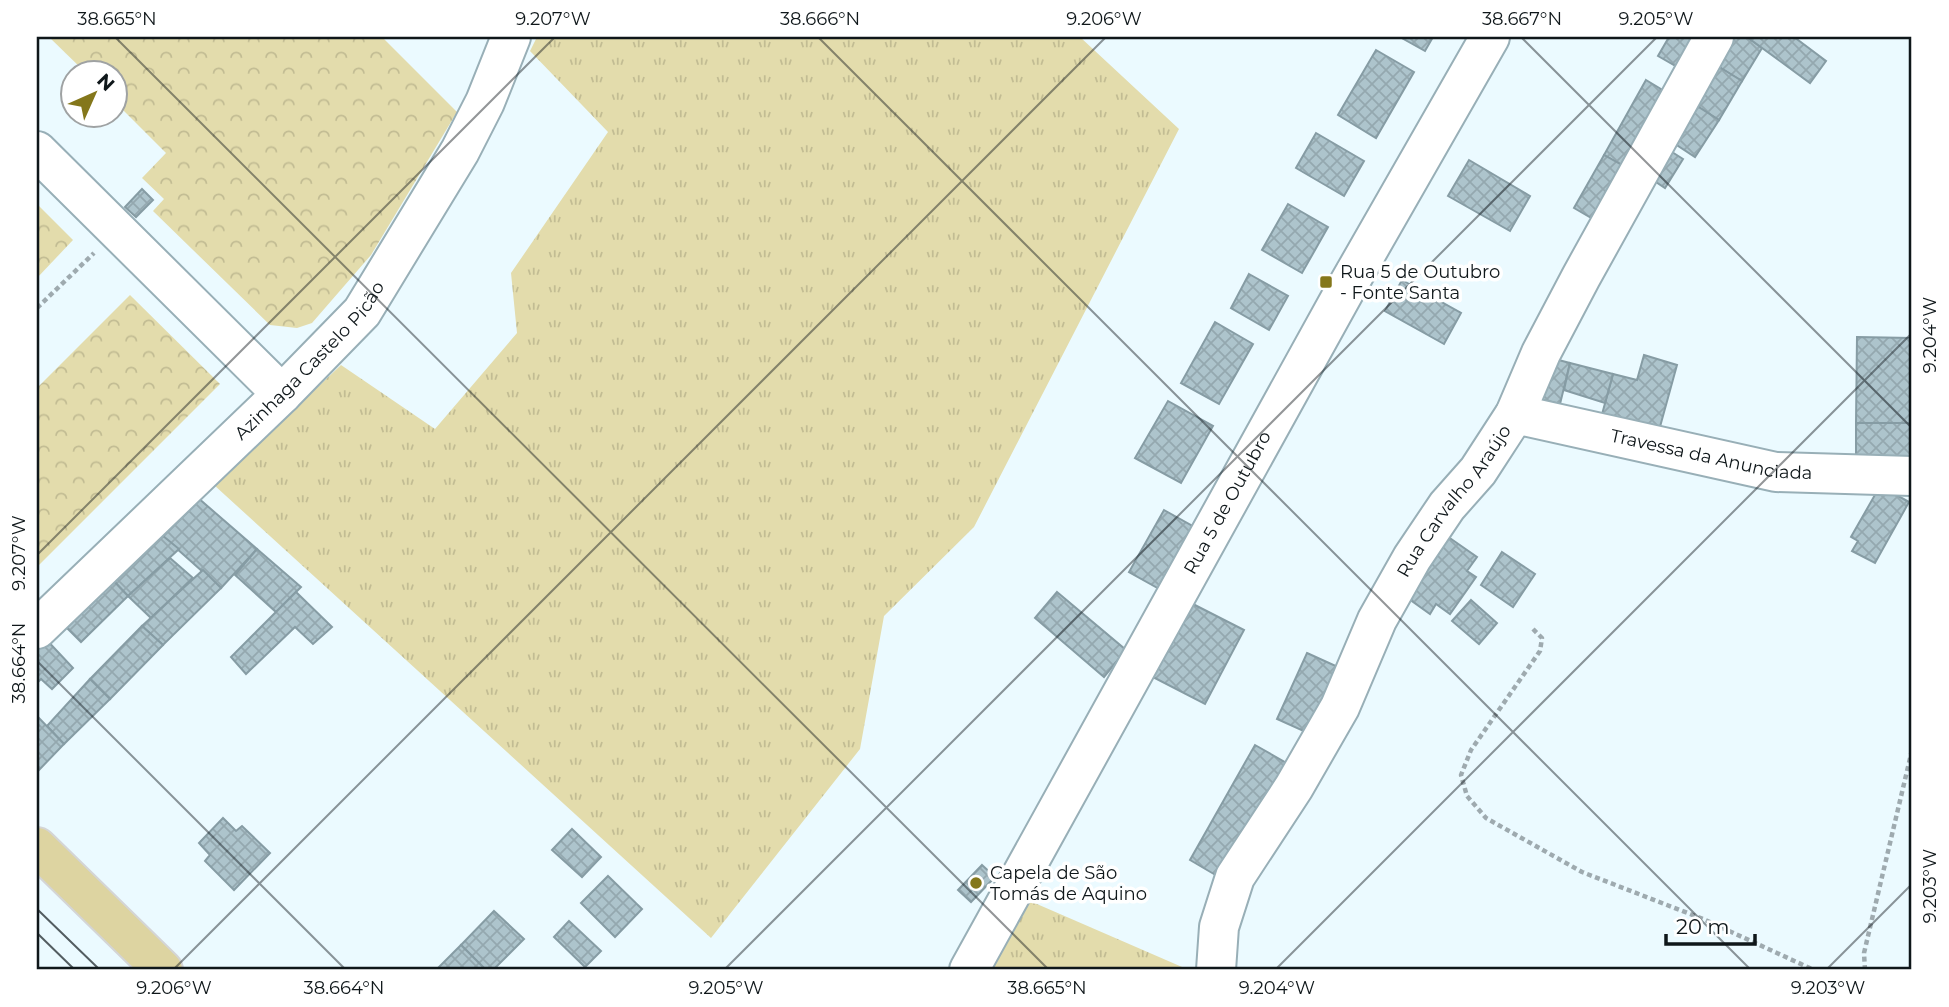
<svg xmlns="http://www.w3.org/2000/svg" width="1949" height="1007" viewBox="0 0 1949 1007" font-family="Montserrat,sans-serif">
	<style>
		.grass { fill: url(#grass-tufts) }
		.forest { fill: url(#forest-crowns) }
		.building { fill: url(#building-cross-hatch); stroke: #869ca4; stroke-width: 2 }
		.lines { fill: none; stroke-linecap: round; stroke-linejoin: round }
		.minor-casing { stroke: #98afb7; stroke-width: 42 }
		.major-casing { stroke: #d4d5d6; stroke-width: 42 }
		.path { stroke: #9eaaaf; stroke-width: 4.5; stroke-dasharray: 5 3.5; stroke-linecap: butt }
		.minor { stroke: #fff; stroke-width: 38 }
		.major { stroke: #ddd4a1; stroke-width: 38 }
		.tram { stroke: #535d61; stroke-width: 2 }
		.ticks { fill: none; stroke: #0f171a; stroke-width: 2; stroke-opacity: 0.45 }
		.poi-dot { fill: #84771b; stroke: #fff; stroke-width: 2.5 }
		.labels { text-anchor: middle; dominant-baseline: central; stroke-width: 7; stroke-linejoin: round; paint-order: stroke }
		.poi-label { font-size: 18px; fill: #0f171a; stroke: #fff; text-anchor: start }
		.street-label { font-size: 18px; fill: #0f171a; stroke: #fff }
		.neatline { fill: none; stroke: #0f171a; stroke-width: 2.5 }
		.ticks-label { font-size: 18px; text-anchor: middle; fill: #0f171a }
	</style>
	<defs>
		<pattern id="grass-tufts" width="24" height="20" patternUnits="userSpaceOnUse" patternTransform="scale(1.75)"><rect width="24" height="20" fill="#e3dcac"/><path d="M3 7l-1-3M5 7V3M7 7l1-3M15 17l-1-3M17 17v-4M19 17l1-3" fill="none" stroke="#c2bc93"/></pattern>
		<pattern id="forest-crowns" width="20" height="18" patternUnits="userSpaceOnUse" patternTransform="scale(1.75)"><rect width="20" height="18" fill="#e3dcac"/><path d="M2 6a3 3 0 1 1 6 0M12 15a3 3 0 1 1 6 0" fill="none" stroke="#c2bc93"/></pattern>
		<pattern id="building-cross-hatch" width="8" height="8" patternUnits="userSpaceOnUse" patternTransform="scale(1.75)"><rect width="8" height="8" fill="#adc4cc"/><path d="M0 0l8 8M0 8l8-8" fill="none" stroke="#94a8af"/></pattern>
	</defs>
	<rect width="100%" height="100%" fill="#ebfaff"/>
	<g class="grass">
		<polygon points="537,37 1080,37 1179,129 974,527 884,616 860,749 711,938 214,485 341,365 435,429 517,333 511,273 608,132 530,51"/>
		<polygon points="1030,901 1189,970 988,970"/>
	</g>
	<g class="forest">
		<polygon points="49,37 382,37 457,112 371,255 312,323 297,328 270,325 153,211 164,199 142,178 166,153 116,103 116,74 86,73"/>
		<polygon points="37,204 73,240 37,278"/>
		<polygon points="130,295 220,384 37,567 37,388"/>
	</g>
	<g class="building">
		<polygon points="1400,37 1433,37 1425,51"/>
		<polygon points="1669,37 1698,37 1681,69 1658,56"/>
		<polygon points="1722,37 1747,37 1762,48 1742,81 1711,62"/>
		<polygon points="1747,37 1794,37 1826,61 1810,83"/>
		<polygon points="1376,50 1414,72 1376,138 1338,115"/>
		<polygon points="1711,62 1742,81 1719,120 1686,99"/>
		<polygon points="1646,80 1671,95 1629,169 1604,155"/>
		<polygon points="1686,99 1719,120 1695,157 1663,136"/>
		<polygon points="1316,133 1364,161 1344,196 1296,168"/>
		<polygon points="1661,145 1683,159 1665,188 1644,174"/>
		<polygon points="1604,155 1629,169 1598,222 1574,208"/>
		<polygon points="1469,160 1530,196 1510,231 1448,196"/>
		<polygon points="142,189 153,200 136,217 125,207"/>
		<polygon points="1288,204 1328,227 1302,273 1262,250"/>
		<polygon points="1249,274 1288,296 1269,330 1231,308"/>
		<polygon points="1402,280 1461,313 1444,344 1385,311"/>
		<polygon points="1215,322 1253,344 1219,404 1181,383"/>
		<polygon points="1857,337 1912,338 1912,423 1856,423"/>
		<polygon points="1644,355 1677,365 1658,434 1601,418 1613,374 1637,380"/>
		<polygon points="1547,357 1570,363 1560,404 1536,398"/>
		<polygon points="1570,363 1613,374 1605,403 1564,390"/>
		<polygon points="1168,401 1213,426 1181,483 1135,458"/>
		<rect x="1856" y="423" width="56" height="37"/>
		<polygon points="1880,486 1909,502 1875,563 1852,551 1858,541 1851,537"/>
		<polygon points="197,497 257,549 221,588 157,531"/>
		<polygon points="1164,510 1196,528 1161,590 1129,572"/>
		<polygon points="157,531 179,549 128,596 108,575"/>
		<polygon points="1444,534 1477,557 1467,571 1476,577 1450,614 1436,604 1430,614 1402,594"/>
		<polygon points="257,549 301,587 276,612 235,575"/>
		<polygon points="1502,552 1535,574 1513,607 1481,585"/>
		<polygon points="170,558 193,578 151,618 128,596"/>
		<polygon points="203,570 221,588 163,645 142,626"/>
		<polygon points="108,575 128,596 81,642 59,620"/>
		<polygon points="296,592 332,627 313,644 295,627 246,674 231,657"/>
		<polygon points="1057,592 1126,650 1104,677 1035,618"/>
		<polygon points="1471,600 1497,623 1479,644 1452,621"/>
		<polygon points="1187,601 1244,630 1205,704 1149,675"/>
		<polygon points="142,626 163,645 110,699 90,679"/>
		<polygon points="42,635 73,668 52,689 41,679 37,683 37,640"/>
		<polygon points="1307,653 1338,667 1308,733 1277,719"/>
		<polygon points="90,679 110,699 64,744 47,726"/>
		<polygon points="37,716 64,744 38,771 37,770"/>
		<polygon points="1255,745 1290,765 1224,880 1190,860"/>
		<polygon points="223,818 236,831 242,826 270,853 234,890 205,861 210,855 199,843"/>
		<polygon points="572,829 601,857 582,877 552,850"/>
		<polygon points="982,865 995,877 971,902 958,890"/>
		<polygon points="608,876 642,909 615,937 581,903"/>
		<polygon points="494,911 524,939 493,970 486,970 461,945"/>
		<polygon points="569,921 601,951 585,967 554,937"/>
		<polygon points="461,945 486,970 436,970"/>
	</g>
	<g class="lines">
		<g class="minor-casing">
			<g id="minor">
				<polyline points="37,151 282,394"/>
				<path id="s1" d="M1515 414 1776 472 1912 476"/>
				<path id="s2" d="M37 629 282 394 362 312 460 151 485 102 511 37"/>
				<path id="s3" d="M969 970 1344 292 1490 37"/>
				<path id="s4" d="M1216 970 1219 927 1235 877 1294 787 1340 707 1377 620 1412 558 1447 506 1478 471 1515 414 1541 353 1581 277 1714 37"/>
			</g>
		</g>
		<g class="major-casing">
			<polyline id="major" points="37,847 163,970"/>
		</g>
		<g class="path">
			<polyline points="37,308 94,253"/>
			<polyline points="1533,629 1542,638 1540,651 1471,750 1461,775 1467,796 1486,818 1582,872 1703,919 1814,970"/>
			<polyline points="1865,970 1864,953 1912,750"/>
		</g>
		<use href="#minor" class="minor"/>
		<use href="#major" class="major"/>
		<g class="tram">
			<polyline points="37,909 100,970"/>
			<polyline points="37,933 75,970"/>
		</g>
	</g>
	<path class="ticks" d="M115 37 1049 970M818 37 1751 970M1521 37 1912 428M37 555 555 37M37 661 346 970M173 970 1106 37M724 970 1657 37M1275 970 1912 333M1826 970 1912 884"/>
	<g class="poi-dot">
		<rect x="1319" y="275" width="14" height="14" rx="3.5"/>
		<circle cx="976" cy="883" r="7"/>
	</g>
	<g class="labels">
		<g class="poi-label">
			<text x="1340" y="272">Rua 5 de Outubro<tspan x="1340" dy="21">- Fonte Santa</tspan></text>
			<text x="990" y="873">Capela de São<tspan x="990" dy="21">Tomás de Aquino</tspan></text>
		</g>
		<g class="street-label">
			<text stroke="none"><textPath href="#s2" startOffset="383">Azinhaga Castelo Picão</textPath></text>
			<text stroke="none"><textPath href="#s1" startOffset="201">Travessa da Anunciada</textPath></text>
			<text stroke="none"><textPath href="#s4" startOffset="532">Rua Carvalho Araújo</textPath></text>
			<text stroke="none"><textPath href="#s3" startOffset="534">Rua 5 de Outubro</textPath></text>
		</g>
	</g>
	<rect width="1949" height="1007" fill="none" stroke="#ffffff" stroke-width="77"/>
	<g transform="translate(94 94) rotate(45)"><circle r="33" fill="#ffffff" stroke="#9fa2a3" stroke-width="2"/>
	<path d="M0-5L12 26L0 18L-12 26Z" fill="#84771b"/>
	<text y="-10" font-size="19" font-weight="bold" text-anchor="middle" fill="#0f171a">N</text>
	</g>
	<path d="M1666 934v10h89v-10" fill="none" stroke="#0f171a" stroke-width="3.5"/>
	<text x="1676" y="934" font-size="21" fill="#0f171a" stroke="#ffffff" stroke-width="5" paint-order="stroke">20 m</text>
	<rect x="38" y="38" width="1872" height="930" class="neatline"/>
	<g class="ticks-label">
		<text x="117" y="25">38.665°N</text>
		<text x="553" y="25">9.207°W</text>
		<text x="820" y="25">38.666°N</text>
		<text x="1104" y="25">9.206°W</text>
		<text x="1522" y="25">38.667°N</text>
		<text x="1656" y="25">9.205°W</text>
		<text transform="translate(1930 335) rotate(-90)" y="6">9.204°W</text>
		<text transform="translate(19 553) rotate(-90)" y="6">9.207°W</text>
		<text transform="translate(19 663) rotate(-90)" y="6">38.664°N</text>
		<text transform="translate(1930 886) rotate(-90)" y="6">9.203°W</text>
		<text x="174" y="994">9.206°W</text>
		<text x="344" y="994">38.664°N</text>
		<text x="726" y="994">9.205°W</text>
		<text x="1047" y="994">38.665°N</text>
		<text x="1277" y="994">9.204°W</text>
		<text x="1828" y="994">9.203°W</text>
	</g>
</svg>
